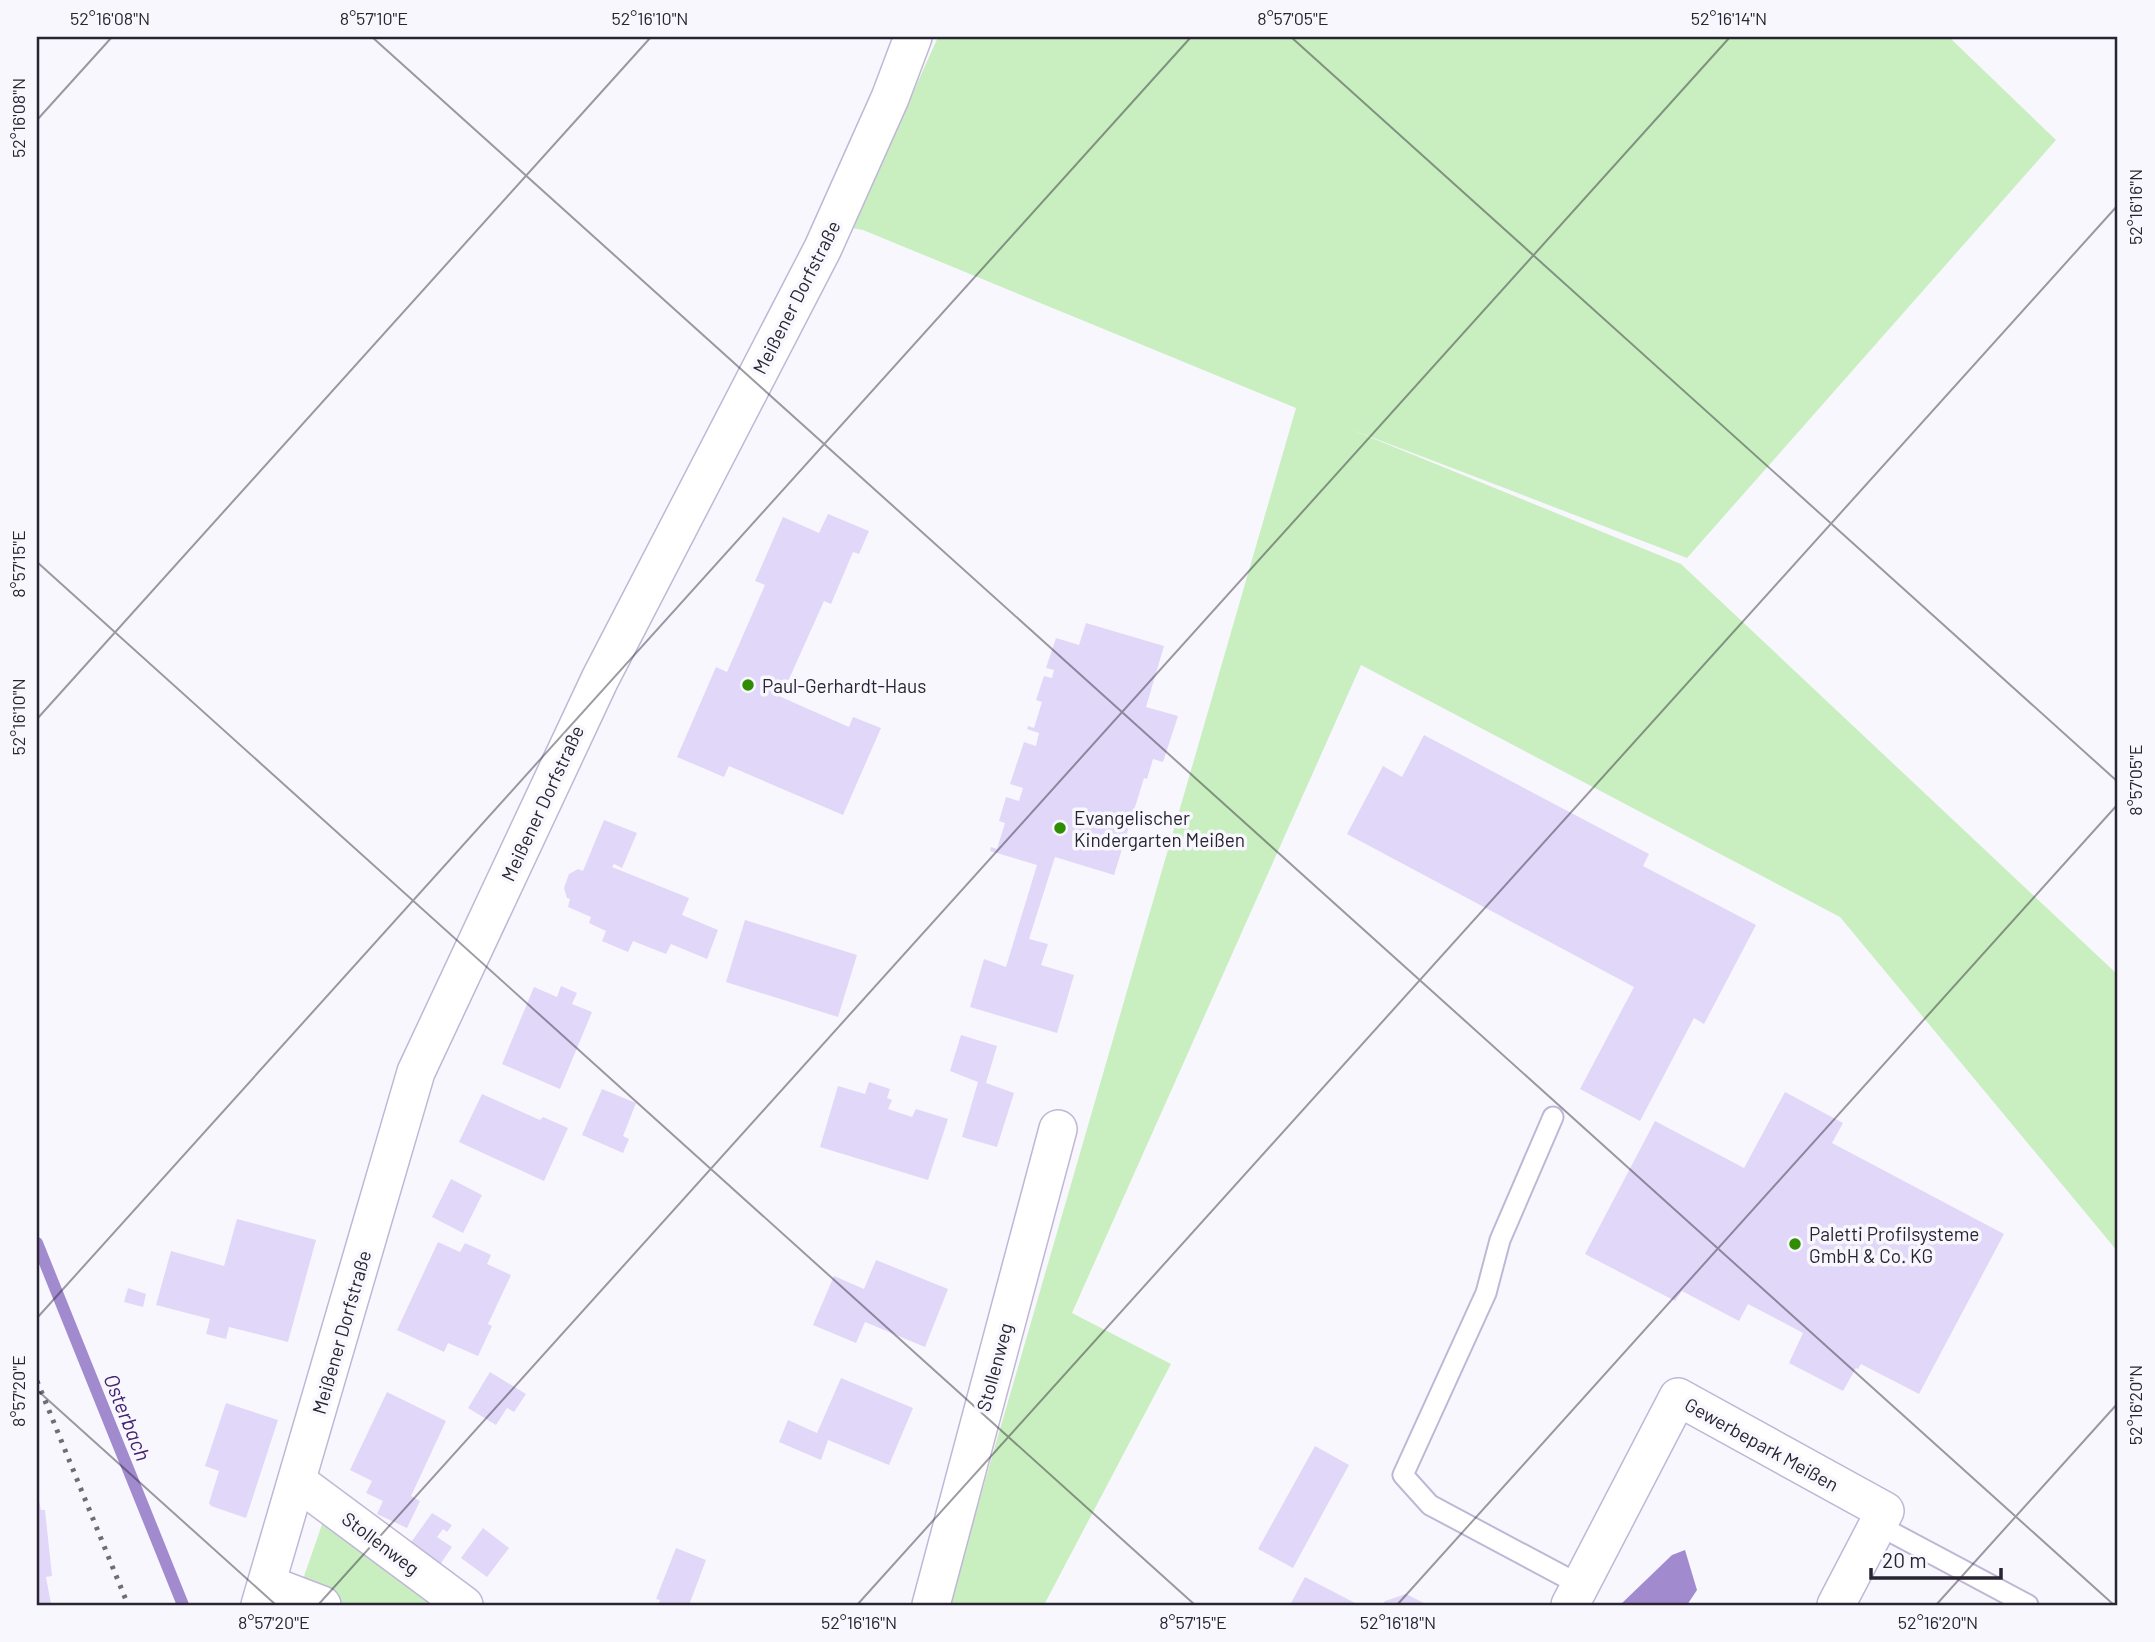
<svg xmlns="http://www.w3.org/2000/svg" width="2155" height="1642" viewBox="0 0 2155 1642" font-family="Barlow,sans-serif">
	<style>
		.green { fill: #c9efc0 }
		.water { fill: #a18bce }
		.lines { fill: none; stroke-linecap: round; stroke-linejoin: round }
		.stream { stroke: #a18bce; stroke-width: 12 }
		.building { fill: #e1d7f8 }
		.service-casing { stroke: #c0b7d7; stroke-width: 23 }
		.minor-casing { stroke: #c0b7d7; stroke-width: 40 }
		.service { stroke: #fff; stroke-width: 19 }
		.minor { stroke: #fff; stroke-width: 37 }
		.rail { stroke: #6f6c77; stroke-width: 5; stroke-dasharray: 3.5 7; stroke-linecap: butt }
		.ticks { fill: none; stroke: #282431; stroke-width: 2; stroke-opacity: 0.45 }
		.poi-dot { fill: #2e8d00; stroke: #f9f7fe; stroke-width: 2.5 }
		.labels { text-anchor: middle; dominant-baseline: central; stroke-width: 7; stroke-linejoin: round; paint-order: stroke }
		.street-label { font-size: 19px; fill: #282431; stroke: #f9f7fe }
		.poi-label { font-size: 19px; fill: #282431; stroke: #f9f7fe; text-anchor: start }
		.water-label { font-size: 21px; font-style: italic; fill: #452373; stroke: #f9f7fe }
		.neatline { fill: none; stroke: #282431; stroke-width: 2.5 }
		.ticks-label { font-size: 18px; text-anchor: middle; fill: #282431 }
	</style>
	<rect width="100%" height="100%" fill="#f9f7fe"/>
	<g class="green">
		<polygon points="938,37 1949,37 2056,140 1687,558 1350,429 1681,564 2118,975 2118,1252 1840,917 1361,665 1072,1313 1171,1364 1044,1605 949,1605 1296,408 863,230 852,228"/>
		<polygon points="325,1516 445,1605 294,1605"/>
	</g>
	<polygon class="water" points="1685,1550 1697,1590 1687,1605 1620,1605 1672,1555"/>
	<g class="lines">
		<polyline class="stream" points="37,1243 183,1605"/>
	</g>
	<g class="building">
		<polygon points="828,514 869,531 859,554 853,552 831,604 824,601 781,697 849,727 853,717 881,728 843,815 729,766 724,777 677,757 716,667 727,672 765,585 755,581 783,517 819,533"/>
		<polygon points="1086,623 1164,646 1146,707 1178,716 1163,762 1153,759 1147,779 1144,778 1114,875 1055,857 1029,939 1048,944 1041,965 1074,975 1057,1033 970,1007 984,959 1006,967 1037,865 990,851 991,847 997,849 1005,823 999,821 1006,797 1019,801 1023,788 1010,784 1024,742 1036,746 1039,733 1027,729 1028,726 1034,728 1042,702 1036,700 1044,676 1052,678 1054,670 1046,668 1056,638 1079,645"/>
		<polygon points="1424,735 1649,854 1643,866 1756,925 1704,1024 1694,1018 1640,1121 1580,1089 1634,987 1347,834 1383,766 1402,777"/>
		<polygon points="604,820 637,833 622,868 614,864 612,867 689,898 682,915 718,930 707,959 671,944 666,954 633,941 628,952 602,941 606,931 589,923 591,917 568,907 570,899 567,898 564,888 569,874 578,869 583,871"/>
		<polygon points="745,920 857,955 838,1017 726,982"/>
		<polygon points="561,986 577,993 572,1004 592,1012 560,1089 502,1064 534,987 557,997"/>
		<polygon points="961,1035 997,1046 986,1083 1014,1093 997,1147 962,1137 978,1082 950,1071"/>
		<polygon points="869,1082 890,1089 887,1098 892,1100 888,1109 912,1117 916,1109 948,1119 928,1180 820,1147 838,1086 865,1094"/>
		<polygon points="602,1089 636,1103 623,1136 629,1139 623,1153 582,1135"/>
		<polygon points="1785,1092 1843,1123 1832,1143 2004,1234 1919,1394 1861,1364 1858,1369 1856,1368 1843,1391 1789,1363 1803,1333 1748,1304 1739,1321 1682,1291 1675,1301 1585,1254 1655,1121 1744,1168"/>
		<polygon points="482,1094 540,1120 543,1117 568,1128 544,1181 459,1142"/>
		<polygon points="451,1179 482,1195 463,1233 432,1217"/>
		<polygon points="237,1219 316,1240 288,1342 229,1327 226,1339 206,1334 210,1319 156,1305 171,1251 224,1266"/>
		<polygon points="438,1242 460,1252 465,1243 485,1252 491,1255 487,1264 511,1275 488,1324 492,1326 478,1356 448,1343 444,1352 397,1330"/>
		<polygon points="876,1260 948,1289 925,1347 865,1322 856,1343 813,1325 834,1276 864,1289"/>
		<polygon points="128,1288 146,1294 143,1307 124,1302"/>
		<polygon points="490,1372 526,1394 514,1412 507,1408 496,1425 468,1408"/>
		<polygon points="841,1378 913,1408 889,1465 828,1440 821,1460 779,1442 788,1420 817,1433"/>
		<polygon points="387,1392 446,1421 411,1496 420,1501 407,1528 377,1514 383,1501 366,1493 372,1481 350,1470"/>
		<polygon points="226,1403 278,1420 246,1518 211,1506 209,1503 219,1471 205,1466"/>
		<polygon points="1315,1446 1349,1465 1293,1568 1258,1549"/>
		<polygon points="37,1491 41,1510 45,1510 52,1576 46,1577 51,1604 40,1605 37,1605"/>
		<polygon points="432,1513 452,1525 447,1532 443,1529 437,1537 452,1547 437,1569 407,1548"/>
		<polygon points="483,1528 509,1548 487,1577 461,1558"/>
		<polygon points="676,1548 706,1560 689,1605 658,1605 660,1600 656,1599"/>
		<polygon points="1305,1577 1359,1605 1290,1605"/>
		<polygon points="1406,1594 1428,1605 1382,1605 1385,1601"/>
	</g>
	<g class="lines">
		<g class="service-casing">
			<g id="service">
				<polyline points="1553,1117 1500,1240 1486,1293 1403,1475 1430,1505 1580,1585"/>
				<polyline points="1878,1525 2028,1605"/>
			</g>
		</g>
		<g class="minor-casing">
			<g id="minor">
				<polyline points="297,1481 464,1605"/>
				<polyline points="267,1584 322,1605"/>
				<polyline points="260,1605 416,1072 600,679 823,248 890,98 913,37"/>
				<polyline points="931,1605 1058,1129"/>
				<polyline points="1570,1605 1678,1397 1885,1511 1836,1605"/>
			</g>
		</g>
		<use href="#service" class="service"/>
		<use href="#minor" class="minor"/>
		<polyline class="rail" points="37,1381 128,1605"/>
	</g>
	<path class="ticks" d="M372 37 2114 1605M1291 37 2118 782M37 120 112 37M37 562 1195 1605M37 719 651 37M37 1318 1191 37M37 1390 276 1605M318 1605 1730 37M857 1605 2118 205M1397 1605 2118 804M1936 1605 2118 1403"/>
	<g class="poi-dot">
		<circle cx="748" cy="685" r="7"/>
		<circle cx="1060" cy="828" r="7"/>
		<circle cx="1795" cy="1244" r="7"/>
	</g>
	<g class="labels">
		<g class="street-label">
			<text transform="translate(796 297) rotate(-63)">Meißener Dorfstraße</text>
			<text transform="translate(542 803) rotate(-65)">Meißener Dorfstraße</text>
			<text transform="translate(341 1332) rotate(-74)">Meißener Dorfstraße</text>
			<text transform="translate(994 1367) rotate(-75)">Stollenweg</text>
			<text transform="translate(1762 1444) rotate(29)">Gewerbepark Meißen</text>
			<text transform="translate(381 1543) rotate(37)">Stollenweg</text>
		</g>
		<g class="poi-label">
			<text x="762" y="685">Paul-Gerhardt-Haus</text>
			<text x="1074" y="817">Evangelischer<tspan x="1074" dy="22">Kindergarten Meißen</tspan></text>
			<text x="1809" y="1233">Paletti Profilsysteme<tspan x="1809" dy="22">GmbH &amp; Co. KG</tspan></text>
		</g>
		<g class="water-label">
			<text transform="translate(128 1417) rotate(68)">Osterbach</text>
		</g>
	</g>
	<rect width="2155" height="1642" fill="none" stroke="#f9f7fe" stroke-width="77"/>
	<path d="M1871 1568v10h130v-10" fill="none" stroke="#282431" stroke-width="3.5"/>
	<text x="1882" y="1568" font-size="21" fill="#282431" stroke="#f9f7fe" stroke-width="5" paint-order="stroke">20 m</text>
	<rect x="38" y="38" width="2078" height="1566" class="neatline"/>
	<g class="ticks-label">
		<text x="110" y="25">52°16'08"N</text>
		<text x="374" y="25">8°57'10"E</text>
		<text x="650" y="25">52°16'10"N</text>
		<text x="1293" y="25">8°57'05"E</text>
		<text x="1729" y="25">52°16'14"N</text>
		<text transform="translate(19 118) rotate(-90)" y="6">52°16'08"N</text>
		<text transform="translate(2136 207) rotate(-90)" y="6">52°16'16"N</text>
		<text transform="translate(19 564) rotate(-90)" y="6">8°57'15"E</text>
		<text transform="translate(19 717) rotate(-90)" y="6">52°16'10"N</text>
		<text transform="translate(2136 780) rotate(-90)" y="6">8°57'05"E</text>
		<text transform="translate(19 1391) rotate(-90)" y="6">8°57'20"E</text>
		<text transform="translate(2136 1405) rotate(-90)" y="6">52°16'20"N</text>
		<text x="274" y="1629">8°57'20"E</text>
		<text x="859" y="1629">52°16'16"N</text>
		<text x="1193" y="1629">8°57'15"E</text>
		<text x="1398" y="1629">52°16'18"N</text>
		<text x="1938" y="1629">52°16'20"N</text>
	</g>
</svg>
